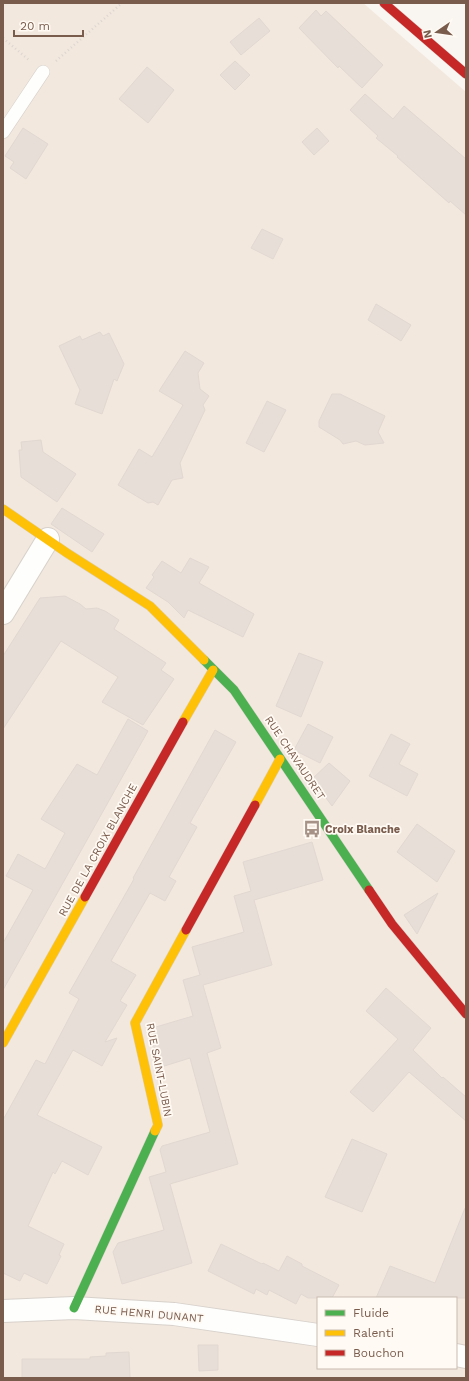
<svg xmlns="http://www.w3.org/2000/svg" width="469" height="1381" viewBox="0 0 469 1381" font-family="'Work Sans',sans-serif">
	<style>
		.residential { fill: #f2e8de; fill-rule: evenodd }
		.building { fill: #e6ded7; stroke: #e2d8d2 }
		.lines { fill: none; stroke-linecap: round; stroke-linejoin: round }
		.lane-casing { stroke: #d7d1cb; stroke-width: 14 }
		.street-casing { stroke: #d7d1cb; stroke-width: 24 }
		.fast-casing { stroke: #d9d2cb; stroke-width: 10 }
		.slow-casing { stroke: #d9d2cb; stroke-width: 10 }
		.jam-casing { stroke: #d9d2cb; stroke-width: 10 }
		.path { stroke: #dcd5d0; stroke-width: 2.5; stroke-dasharray: 1 3; stroke-linecap: butt }
		.lane { stroke: #fefefd; stroke-width: 13 }
		.street { stroke: #fefefd; stroke-width: 22 }
		.fast { stroke: #4caf50; stroke-width: 9 }
		.slow { stroke: #ffc107; stroke-width: 9 }
		.jam { stroke: #c62828; stroke-width: 9 }
		.labels { text-anchor: middle; dominant-baseline: central; stroke-width: 3.5; stroke-linejoin: round; paint-order: stroke }
		.street-label { font-size: 11px; fill: #7a5c4d; stroke: #fffaf3 }
		.poi-label { font-size: 11px; font-weight: bold; fill: #7a5c4d; stroke: #fffaf3; text-anchor: start }
	</style>
	<rect width="100%" height="100%" fill="#f9f5f0"/>
	<path class="residential" d="M3 3H363L466 92V1378H3ZM318 1298H456V1368H318Z"/>
	<g class="building">
		<polygon points="316,10 321,16 326,11 383,65 362,88 339,66 338,68 299,28"/>
		<polygon points="259,18 270,31 241,55 230,42"/>
		<polygon points="235,61 250,75 235,90 220,75"/>
		<polygon points="147,67 174,90 148,123 119,99"/>
		<polygon points="365,94 393,119 404,106 466,159 466,215 450,201 449,203 397,157 398,156 376,138 378,136 350,110"/>
		<polygon points="23,128 48,144 26,179 10,168 14,162 5,156"/>
		<polygon points="317,128 329,141 314,155 302,142"/>
		<polygon points="262,229 283,239 273,259 251,248"/>
		<polygon points="376,304 411,325 401,341 368,320"/>
		<polygon points="100,332 103,336 109,333 124,364 117,381 114,379 102,414 75,404 80,390 59,346 80,336 82,340"/>
		<polygon points="185,351 204,363 198,373 200,389 209,396 203,405 205,410 180,463 183,478 172,480 158,505 153,502 148,503 118,485 139,449 152,457 183,405 159,391"/>
		<polygon points="332,394 340,394 385,416 378,432 384,443 365,445 356,441 343,444 340,440 319,427 319,421"/>
		<polygon points="267,401 286,410 264,452 246,443"/>
		<polygon points="41,440 43,452 76,474 57,502 21,477 19,450 22,450 21,442"/>
		<polygon points="62,508 104,534 92,552 51,524"/>
		<polygon points="190,558 209,567 199,583 254,614 243,637 188,610 184,618 168,602 146,588 154,577 152,575 162,561 181,573"/>
		<polygon points="65,596 80,604 86,609 97,608 105,611 119,620 114,629 166,663 161,670 174,679 143,725 102,702 118,677 61,641 3,729 3,656 40,598"/>
		<polygon points="299,653 323,662 301,717 276,706"/>
		<polygon points="128,719 148,731 3,990 3,943 33,890 6,876 18,854 45,869 65,833 41,819 77,764 97,775"/>
		<polygon points="308,724 333,737 320,763 294,750"/>
		<polygon points="215,730 236,742 190,823 197,827 169,877 176,881 165,901 150,893 111,961 136,975 120,1001 127,1005 105,1042 117,1038 102,1066 73,1050 37,1115 102,1147 88,1175 62,1161 55,1174 53,1172 28,1226 64,1244 59,1255 61,1256 47,1284 24,1273 20,1281 3,1273 3,1120 36,1060 45,1064 79,999 69,993 134,879 133,878"/>
		<polygon points="391,734 410,744 399,764 418,774 407,796 369,776"/>
		<polygon points="329,763 350,781 332,806 312,779"/>
		<polygon points="417,824 455,851 437,882 397,852"/>
		<polygon points="312,842 323,880 254,900 272,965 203,985 221,1048 207,1053 238,1164 170,1184 192,1263 122,1284 113,1252 118,1243 164,1230 149,1177 166,1172 160,1150 162,1146 210,1132 190,1058 158,1068 149,1029 193,1016 183,980 200,975 192,947 244,932 234,896 251,891 243,862"/>
		<polygon points="438,893 417,934 404,915"/>
		<polygon points="386,988 431,1028 413,1050 442,1078 443,1077 466,1097 466,1121 409,1072 373,1112 350,1092 398,1039 366,1011"/>
		<polygon points="352,1139 387,1154 362,1212 325,1197"/>
		<polygon points="465,1208 466,1208 466,1298 376,1298 390,1266 435,1283"/>
		<polygon points="221,1244 262,1264 263,1263 279,1271 287,1256 302,1264 302,1266 339,1285 332,1298 308,1298 301,1294 296,1304 269,1290 267,1295 256,1289 254,1294 208,1271"/>
		<polygon points="198,1345 218,1345 218,1370 199,1371"/>
		<polygon points="129,1352 130,1378 22,1378 22,1359 90,1359 90,1357 106,1356 106,1353"/>
	</g>
	<g class="lines">
		<g class="lane-casing">
			<polyline id="lane" points="3,132 43,72"/>
		</g>
		<g class="street-casing">
			<g id="street">
				<polyline points="3,613 48,539"/>
				<polyline points="3,1311 74,1308 174,1314 318,1335"/>
				<polyline points="456,1355 466,1357"/>
			</g>
		</g>
		<g class="fast-casing">
			<g id="fast">
				<polyline points="204,660 234,690 369,890"/>
				<polyline points="74,1308 155,1131"/>
			</g>
		</g>
		<g class="slow-casing">
			<g id="slow">
				<polyline points="3,509 67,553 150,606 204,660"/>
				<polyline points="183,722 213,670"/>
				<polyline points="255,805 280,759"/>
				<polyline points="3,1043 85,897"/>
				<polyline points="155,1131 158,1125 135,1023 186,930"/>
			</g>
		</g>
		<g class="jam-casing">
			<g id="jam">
				<polyline points="384,3 466,74"/>
				<polyline points="369,890 392,924 466,1014"/>
				<polyline points="85,897 183,722"/>
				<polyline points="186,930 255,805"/>
			</g>
		</g>
		<g class="path">
			<polyline points="3,38 30,61"/>
			<polyline points="56,61 122,3"/>
		</g>
		<use href="#lane" class="lane"/>
		<use href="#street" class="street"/>
		<use href="#fast" class="fast"/>
		<use href="#slow" class="slow"/>
		<use href="#jam" class="jam"/>
	</g>
	<defs>
		<g id="bus-bare" transform="scale(1.38)"><path d="M-5-6H5V4H4V6H2V4H-2V6H-4V4H-5ZM-3.5-4V0h7V-4ZM-3.5 1.2v1.5H-2V1.2ZM2 1.2v1.5H3.5V1.2Z" fill="#a69286" stroke="#fffaf3" stroke-width="2.5" paint-order="stroke"/></g>
	</defs>
	<g fill-rule="evenodd">
		<use href="#bus-bare" x="312" y="829"/>
	</g>
	<g class="labels">
		<g class="street-label">
			<text transform="translate(295 758) rotate(56)">RUE CHAVAUDRET</text>
			<text transform="translate(98 850) rotate(-61)">RUE DE LA CROIX BLANCHE</text>
			<text transform="translate(159 1070) rotate(79)">RUE SAINT-LUBIN</text>
			<text transform="translate(149 1314) rotate(5)">RUE HENRI DUNANT</text>
		</g>
		<g class="poi-label">
			<text x="325" y="829">Croix Blanche</text>
		</g>
	</g>
	<rect width="469" height="1381" fill="none" stroke="#7a5c4d" stroke-width="8"/>
	<rect x="317" y="1297" width="140" height="72" fill="#fffaf3" stroke="#cabbb1"/>
	<rect x="325" y="1310" width="20" height="6" fill="#4caf50" stroke="#cabbb1"/>
	<text x="353" y="1317" font-size="12" fill="#7a5c4d">Fluide</text>
	<rect x="325" y="1330" width="20" height="6" fill="#ffc107" stroke="#cabbb1"/>
	<text x="353" y="1337" font-size="12" fill="#7a5c4d">Ralenti</text>
	<rect x="325" y="1350" width="20" height="6" fill="#c62828" stroke="#cabbb1"/>
	<text x="353" y="1357" font-size="12" fill="#7a5c4d">Bouchon</text>
	<g transform="translate(437 32) rotate(257)" stroke="#fffaf3" stroke-width="3" paint-order="stroke">
	<path d="M0-3L7 15L0 10L-7 15Z" fill="#7a5c4d"/>
	<text y="-6" font-size="11" font-weight="bold" text-anchor="middle" fill="#7a5c4d">N</text>
	</g>
	<path d="M14 30v6h69v-6" fill="none" stroke="#7a5c4d" stroke-width="2"/>
	<text x="20" y="30" font-size="12" fill="#7a5c4d" stroke="#fffaf3" stroke-width="3" paint-order="stroke">20 m</text>
</svg>
